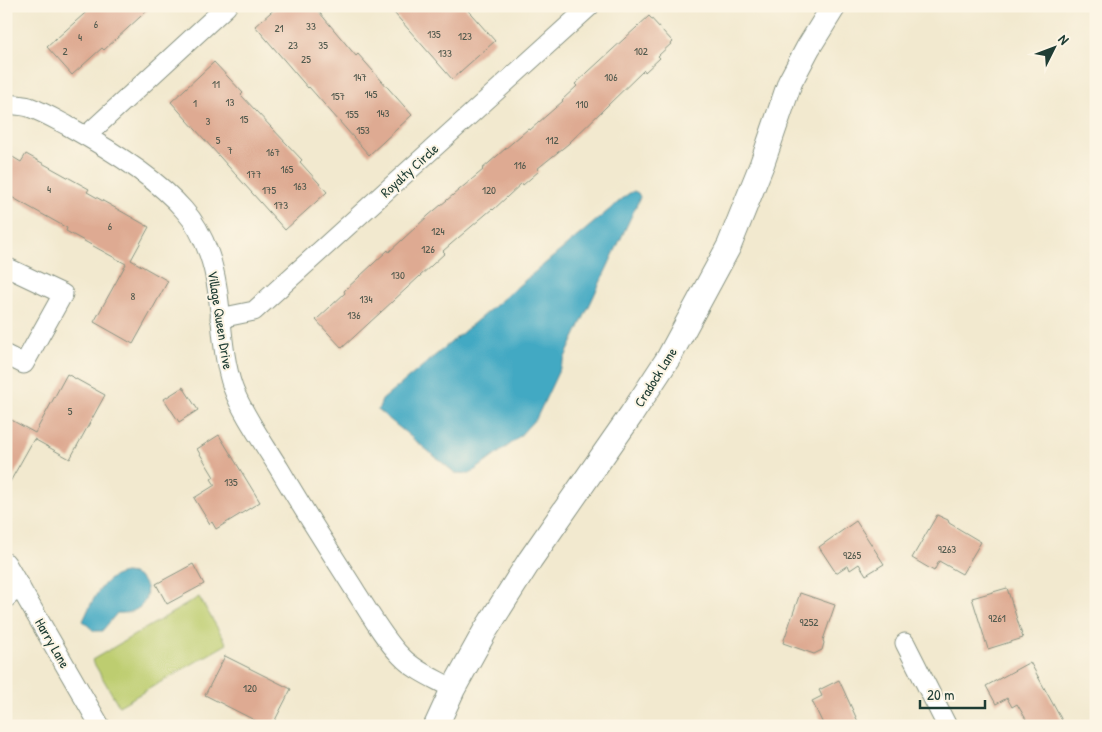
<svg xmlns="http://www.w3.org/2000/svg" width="1102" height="732" viewBox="0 0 1102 732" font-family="'Patrick Hand',sans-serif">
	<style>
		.green { fill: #bdcd6f; stroke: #6e8552 }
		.water { fill: #43a9c3; stroke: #31737c }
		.building { fill: #deaa92 }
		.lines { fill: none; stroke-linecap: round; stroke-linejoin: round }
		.minor-casing { stroke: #889382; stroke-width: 21 }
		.tertiary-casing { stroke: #889382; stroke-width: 26 }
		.minor { stroke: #fff; stroke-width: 19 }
		.tertiary { stroke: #fff; stroke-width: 24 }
		.labels { text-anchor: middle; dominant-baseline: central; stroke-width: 4; stroke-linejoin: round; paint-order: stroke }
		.number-label { font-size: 11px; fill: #4f584c }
		.street-label { font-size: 14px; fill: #1f3d34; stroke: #fcf5e5 }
	</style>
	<rect width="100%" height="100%" fill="#fcf5e5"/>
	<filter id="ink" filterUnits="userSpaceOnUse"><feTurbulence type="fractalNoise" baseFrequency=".02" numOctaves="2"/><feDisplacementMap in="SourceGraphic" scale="10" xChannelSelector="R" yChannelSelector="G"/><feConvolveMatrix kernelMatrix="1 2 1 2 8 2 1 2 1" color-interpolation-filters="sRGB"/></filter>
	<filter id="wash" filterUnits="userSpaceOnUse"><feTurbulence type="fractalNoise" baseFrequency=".0096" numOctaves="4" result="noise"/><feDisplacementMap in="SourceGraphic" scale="20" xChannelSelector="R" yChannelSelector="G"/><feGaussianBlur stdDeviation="1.12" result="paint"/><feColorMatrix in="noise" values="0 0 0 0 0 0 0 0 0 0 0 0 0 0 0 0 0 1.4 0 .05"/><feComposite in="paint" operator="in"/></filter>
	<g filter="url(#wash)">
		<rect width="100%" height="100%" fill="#f2e9cf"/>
		<polygon class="green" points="199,597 227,644 119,706 92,660"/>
		<g class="water">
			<polygon points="634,191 638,193 640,197 638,202 537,417 516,440 470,474 455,473 378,410 382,400 394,390 628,194"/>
			<path d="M125 573C156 574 154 616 117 613L102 631H94L83 621C90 606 98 586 113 577 116 575 121 574 125 573Z"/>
		</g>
		<g id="blocks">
			<g class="building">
				<polygon points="93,6 152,6 104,50 102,48 72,75 47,47"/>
				<polygon points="278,6 314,6 356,56 358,54 412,115 369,155 309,87 308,88 255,26"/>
				<polygon points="388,6 464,6 495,41 452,79"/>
				<polygon points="649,16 673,42 658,56 660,58 645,72 644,70 568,144 537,169 539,171 523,185 522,183 493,210 492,209 458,238 443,251 445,253 342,348 316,320 345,293 344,291 388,250 389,252 429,215 483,170 482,169 528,129 530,130 563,101 562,100 577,86 575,84"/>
				<polygon points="214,62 243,93 241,95 302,160 300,162 327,192 285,230 171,102"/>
				<polygon points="6,153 21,162 26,154 89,189 87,192 149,227 131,260 168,281 133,344 94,322 126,264 66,231 67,228 6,194"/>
				<polygon points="67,374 105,395 70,459 34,439 6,489 6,417 35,433"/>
				<polygon points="183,387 198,410 179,422 164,399"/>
				<polygon points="219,435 260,502 216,529 212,522 210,524 194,498 215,485 211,479 214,477 197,449"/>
				<polygon points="937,515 948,520 949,523 981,542 962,574 939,561 934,571 912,558"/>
				<polygon points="856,521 884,564 866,575 859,564 850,570 848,565 836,573 819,547"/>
				<polygon points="193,564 204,584 167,604 156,584"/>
				<polygon points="1007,588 1023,638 988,649 972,598"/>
				<polygon points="800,593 835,605 823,640 824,643 822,650 814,654 783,643"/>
				<polygon points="225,656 291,689 272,726 266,726 205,695"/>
				<polygon points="1030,662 1065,726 1030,726 1017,704 1012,707 1007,698 996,704 986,686"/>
				<polygon points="839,680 860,726 824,726 812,701 822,696 819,690"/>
			</g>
		</g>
	</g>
	<g filter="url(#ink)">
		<use href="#blocks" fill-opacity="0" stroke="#889382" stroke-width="1"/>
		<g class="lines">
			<g class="minor-casing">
				<g id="minor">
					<path d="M6 104C14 105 22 105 29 107 43 112 55 119 68 126 106 147 156 177 184 210 195 222 204 240 209 254 224 297 218 345 233 388 243 415 265 445 280 470 304 511 330 551 356 592 369 612 384 639 401 656 415 671 436 679 453 689"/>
					<polyline points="86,136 227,6"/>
					<polyline points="6,267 63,294 24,364 6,355"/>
					<polyline points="220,318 254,311 590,6"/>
					<polyline points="6,563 99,724"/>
					<polyline points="6,598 20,586"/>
					<polyline points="905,643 947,726"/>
				</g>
			</g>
			<g class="tertiary-casing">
				<polyline id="tertiary" points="436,726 453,689 485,631 530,560 631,415 669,357 729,246 762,164 790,82 808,48 834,6"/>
			</g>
			<use href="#minor" class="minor"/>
			<use href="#tertiary" class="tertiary"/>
		</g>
	</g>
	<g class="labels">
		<g class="number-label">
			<text x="96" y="24">6</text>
			<text x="311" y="26">33</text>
			<text x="279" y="28">21</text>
			<text x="434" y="34">135</text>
			<text x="465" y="36">123</text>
			<text x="80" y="37">4</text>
			<text x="293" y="45">23</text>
			<text x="323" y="45">35</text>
			<text x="65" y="51">2</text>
			<text x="641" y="51">102</text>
			<text x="445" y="53">133</text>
			<text x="306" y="59">25</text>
			<text x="360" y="77">147</text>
			<text x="611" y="77">106</text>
			<text x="216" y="84">11</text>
			<text x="371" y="94">145</text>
			<text x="338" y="96">157</text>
			<text x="230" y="102">13</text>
			<text x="195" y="103">1</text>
			<text x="582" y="104">110</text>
			<text x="383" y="113">143</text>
			<text x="352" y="114">155</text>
			<text x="244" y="119">15</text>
			<text x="208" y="121">3</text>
			<text x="363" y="130">153</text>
			<text x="218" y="140">5</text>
			<text x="552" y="140">112</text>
			<text x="230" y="150">7</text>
			<text x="273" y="152">167</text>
			<text x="520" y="165">116</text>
			<text x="287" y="169">165</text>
			<text x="254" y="174">177</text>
			<text x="300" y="186">163</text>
			<text x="49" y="189">4</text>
			<text x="269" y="190">175</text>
			<text x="489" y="190">120</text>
			<text x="281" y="205">173</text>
			<text x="110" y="226">6</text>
			<text x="438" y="231">124</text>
			<text x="428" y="249">126</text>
			<text x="398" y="275">130</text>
			<text x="133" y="296">8</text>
			<text x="366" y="299">134</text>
			<text x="354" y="315">136</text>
			<text x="70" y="411">5</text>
			<text x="231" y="482">135</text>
			<text x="947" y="549">9263</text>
			<text x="852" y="555">9265</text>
			<text x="997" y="618">9261</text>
			<text x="809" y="622">9252</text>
			<text x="250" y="688">120</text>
		</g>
		<g class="street-label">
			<text transform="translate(409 170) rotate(-42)">Royalty Circle</text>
			<text transform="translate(221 320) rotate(81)">Village Queen Drive</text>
			<text transform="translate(655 377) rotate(-58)">Cradock Lane</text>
			<text transform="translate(53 643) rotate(60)">Harry Lane</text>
		</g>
	</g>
	<rect width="1102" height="732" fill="none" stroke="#fcf5e5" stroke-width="25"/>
	<g transform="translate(1054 48) rotate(48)" stroke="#fcf5e5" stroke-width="4" paint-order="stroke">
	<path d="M0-4L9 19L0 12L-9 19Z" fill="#1f3d34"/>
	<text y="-8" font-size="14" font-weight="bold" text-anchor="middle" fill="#1f3d34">N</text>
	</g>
	<path d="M920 700v8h65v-8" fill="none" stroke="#1f3d34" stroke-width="2.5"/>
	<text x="927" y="700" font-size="15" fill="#1f3d34" stroke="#fcf5e5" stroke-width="4" paint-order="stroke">20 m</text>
</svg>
